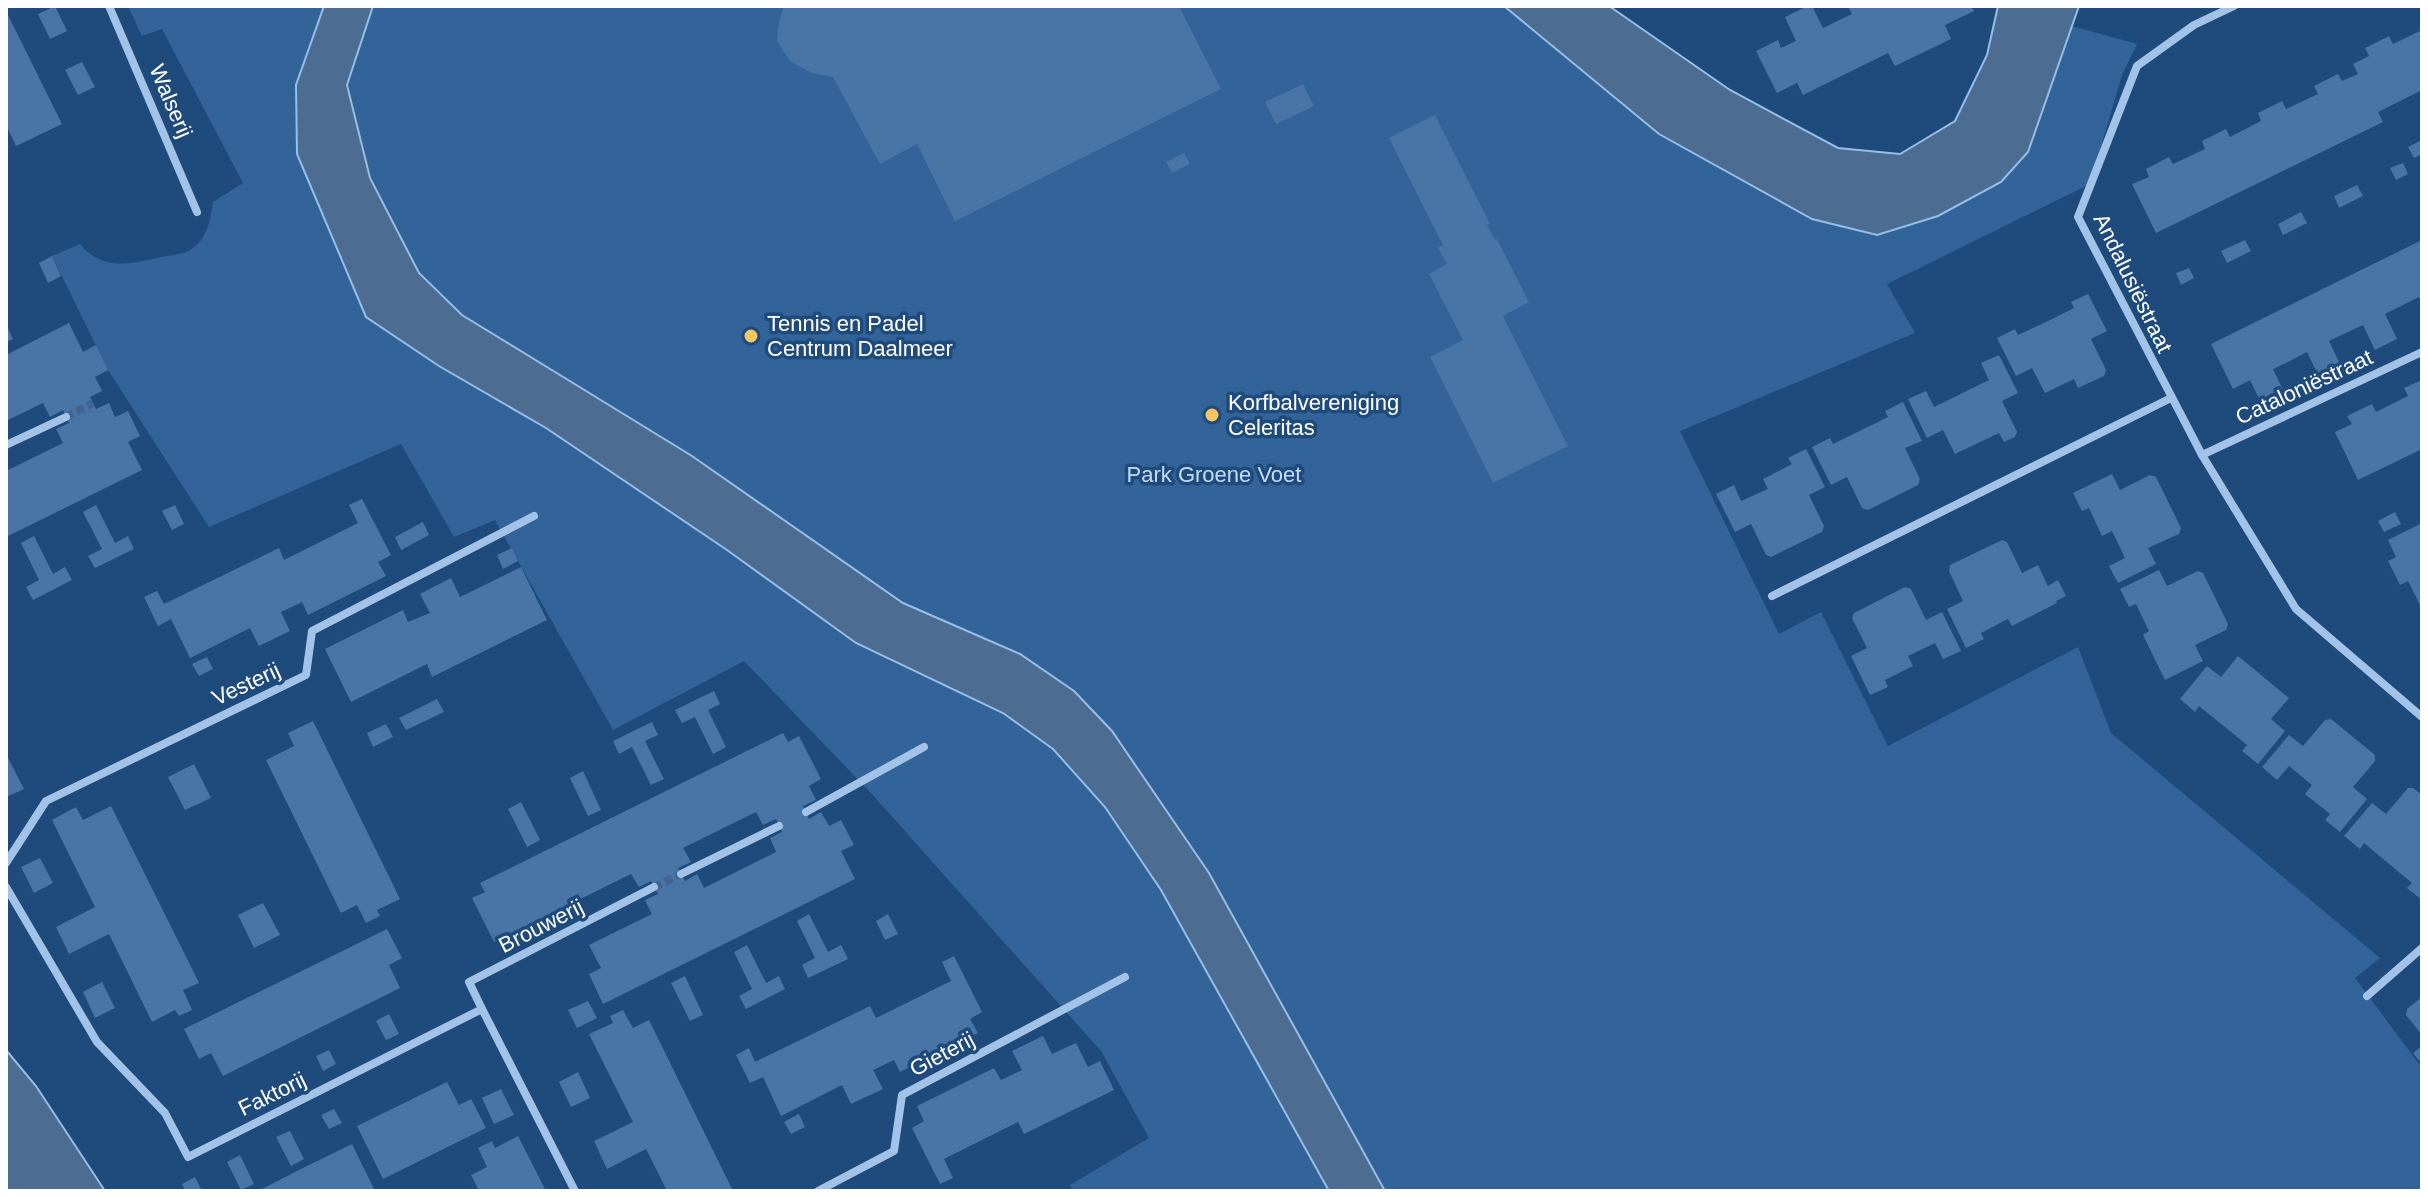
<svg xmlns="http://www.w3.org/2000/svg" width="2428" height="1197" viewBox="0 0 2428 1197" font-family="Arial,sans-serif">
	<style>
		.green { fill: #32649a }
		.water { fill: #4c6c91; stroke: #95bee8; stroke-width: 2 }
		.building { fill: #4874a6; fill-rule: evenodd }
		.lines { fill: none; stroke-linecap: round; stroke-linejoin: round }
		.street-tunnel { stroke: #416590; stroke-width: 8; stroke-dasharray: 8 4; stroke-linecap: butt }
		.street { stroke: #a2c3e7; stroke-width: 8 }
		.poi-dot { fill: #f5c662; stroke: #1f4a7c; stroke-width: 3 }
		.labels { text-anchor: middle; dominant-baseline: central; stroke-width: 7; stroke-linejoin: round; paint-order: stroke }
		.street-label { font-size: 22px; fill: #fff; stroke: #1f4a7c }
		.poi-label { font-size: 22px; fill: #fff; stroke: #1f4a7c; text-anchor: start }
		.park-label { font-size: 22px; fill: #c5dcf5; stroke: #1f4a7c }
	</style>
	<rect width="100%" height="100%" fill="#1f4a7c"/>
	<path class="green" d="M128 6H1504L1659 134 1812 219 1877 235 1938 216 2001 182 2028 152 2072 26 2137 44 2122 75 2090 184 1887 284 1915 333 1680 431 1779 634 1821 612 1888 746 2078 647 2111 733 2380 958 2355 978 2422 1068V1191H1073L1070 1185 1149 1138 1101 1051 871 793 744 661 613 730 495 520 454 537 401 444 209 527 108 370 52 256 80 244C103 273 134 263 166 256 173 255 184 254 190 250 208 239 210 220 213 202L243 183 162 29 142 36Z"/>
	<g class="water">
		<polygon points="324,6 373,6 347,85 370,178 419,273 462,315 692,456 903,603 1020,654 1074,691 1112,731 1209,873 1385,1191 1329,1191 1161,890 1105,807 1053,749 1003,713 856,643 727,550 546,428 439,366 366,317 297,154 296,85"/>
		<polygon points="1504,6 1609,6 1730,90 1838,148 1900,154 1955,121 1987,55 1998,6 2079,6 2028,152 2001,182 1938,216 1877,235 1812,219 1659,134"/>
		<polygon points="6,1050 36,1086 105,1191 6,1191"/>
	</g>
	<g class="building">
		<polygon points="55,6 67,31 50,39 38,14"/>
		<polygon points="784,6 1179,6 1221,89 955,221 917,144 880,164 833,77 812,73 790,61 777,41 779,22"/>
		<polygon points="1808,6 1812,6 1823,28 1852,14 1848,6 1971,6 1974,11 1945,25 1951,39 1895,66 1888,53 1803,95 1797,83 1777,93 1756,51 1778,40 1781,48 1796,41 1785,17"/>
		<polygon points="6,11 62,124 16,146 6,125"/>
		<polygon points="2422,30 2422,90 2378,112 2383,122 2156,233 2132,184 2149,177 2146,169 2169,157 2173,164 2205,149 2202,141 2226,129 2230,137 2261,121 2258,113 2282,101 2286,109 2318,94 2314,86 2338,74 2342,81 2358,74 2353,64 2369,56 2365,48 2389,36 2393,44"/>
		<polygon points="82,62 95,87 78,95 65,70"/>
		<polygon points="1303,84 1314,106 1276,124 1265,102"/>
		<polygon points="1435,115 1490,224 1487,225 1495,240 1497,239 1529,302 1503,316 1568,446 1493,483 1430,357 1463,340 1429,274 1447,264 1438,248 1443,245 1389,138"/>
		<polygon points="2422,140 2422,154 2414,158 2408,147"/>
		<polygon points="1184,153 1190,164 1172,173 1166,162"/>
		<polygon points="2403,163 2408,174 2396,180 2390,168"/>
		<polygon points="2357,185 2363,196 2339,208 2334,196"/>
		<polygon points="2301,212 2307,223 2283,235 2278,224"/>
		<polygon points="2245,240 2251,251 2227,263 2221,251"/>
		<polygon points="2422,240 2422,303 2419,297 2385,314 2397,339 2375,350 2363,325 2329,341 2341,366 2319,377 2307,352 2290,361 2273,369 2285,394 2262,405 2250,380 2233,389 2211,344"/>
		<polygon points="52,256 61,276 48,283 39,263"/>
		<polygon points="2189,268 2194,278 2181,285 2176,273"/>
		<polygon points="2088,294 2107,331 2091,339 2106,370 2104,376 2078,388 2074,379 2045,393 2032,368 2016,376 1997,338 2015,329 2018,335 2046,322 2074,308 2071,302"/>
		<polygon points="69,323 83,352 96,345 108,370 95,377 102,391 90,397 96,409 109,403 115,417 128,411 140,436 128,442 142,470 6,537 6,471 63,443 56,429 69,423 63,410 50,417 43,403 6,421 6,355"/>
		<polygon points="6,324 13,339 6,342"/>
		<polygon points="1999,355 2018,393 2002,401 2017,432 2015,437 2004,442 1999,433 1955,454 1943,430 1927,438 1908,399 1926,391 1934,407 1989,380 1981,363"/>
		<polygon points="2422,380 2422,449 2358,480 2335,432 2352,424 2347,416 2372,404 2376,412 2408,396 2404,388"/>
		<polygon points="1903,402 1922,441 1905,448 1920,479 1918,485 1868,510 1862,508 1847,477 1831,485 1812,447 1830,438 1833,444 1888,417 1885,411"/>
		<polygon points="1806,449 1825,487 1809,495 1824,526 1822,532 1771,557 1766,555 1751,524 1735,532 1716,494 1734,485 1741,501 1768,489 1763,479 1792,464 1788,458"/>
		<polygon points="2112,474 2120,490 2150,475 2156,477 2181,528 2179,534 2148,548 2156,564 2118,583 2109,566 2125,558 2112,531 2102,536 2089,508 2082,511 2073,493"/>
		<polygon points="362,499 391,555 378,562 386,576 308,615 302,602 281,612 290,631 259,646 250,628 190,658 171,619 158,626 144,597 157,591 164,604 279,548 284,560 358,523 349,505"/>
		<polygon points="96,505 115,543 128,536 134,549 95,568 88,556 102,549 83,512"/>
		<polygon points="175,505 184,524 172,530 162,511"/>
		<polygon points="2395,512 2401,524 2384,532 2378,521"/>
		<polygon points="423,522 429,535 401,550 395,537"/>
		<polygon points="2422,523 2422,609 2408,581 2400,585 2388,561 2396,557 2388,540"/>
		<polygon points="34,536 53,574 65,567 72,580 33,600 26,587 39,580 21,543"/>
		<polygon points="2002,540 2007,542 2022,573 2038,565 2048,586 2058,580 2066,596 2056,601 2057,603 2012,626 2008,619 1981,633 1984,639 1966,648 1947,609 1963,601 1949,571 1950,565"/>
		<polygon points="512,548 518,561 503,569 497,555"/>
		<polygon points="521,567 547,620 432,677 427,664 351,702 325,649 403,610 408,622 430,613 420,594 451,578 460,597"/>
		<polygon points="2159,570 2167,586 2198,571 2203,573 2228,624 2226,630 2195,645 2203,661 2165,680 2143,635 2149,631 2136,604 2129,607 2120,589"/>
		<polygon points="1905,587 1911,589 1926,620 1942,612 1961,651 1943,659 1935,643 1908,656 1913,666 1885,680 1888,687 1870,695 1851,656 1867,648 1852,618 1854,613"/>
		<polygon points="2238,656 2289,698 2271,719 2285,731 2258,764 2242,751 2247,745 2199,706 2195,712 2180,699 2207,666 2221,677"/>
		<polygon points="207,657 213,669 199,676 192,664"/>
		<polygon points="714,691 720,704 708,710 726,747 713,754 695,717 682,723 675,710"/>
		<polygon points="437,699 444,712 406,730 399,718"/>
		<polygon points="2331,719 2375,755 2375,761 2353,787 2367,799 2340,832 2325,820 2330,814 2305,794 2312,785 2289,766 2277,780 2262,767 2289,735 2303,746 2325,720"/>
		<polygon points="313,721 400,899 377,910 380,916 366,923 357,905 341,913 266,760 294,746 288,733"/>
		<polygon points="652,722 658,735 645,741 664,779 651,785 632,747 619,754 613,741"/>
		<polygon points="386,724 393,737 373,747 367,733"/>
		<path d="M783 733 788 742 799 736 821 779 809 786 816 800 803 806 809 819 821 812 829 826 841 820 854 845 841 851 855 879 603 1004 589 974 601 968 589 945 652 914 645 900 658 894 651 881 639 887 631 874 494 942 472 898 485 892 480 883ZM756 812 763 825 776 819 782 832 770 838 776 852 704 888 697 874 685 881 678 868 691 862 683 848Z"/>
		<polygon points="6,754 24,789 6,797"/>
		<polygon points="194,764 211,798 185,810 168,777"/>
		<polygon points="583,771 601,810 588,816 570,778"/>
		<polygon points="2408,788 2413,788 2422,795 2422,900 2407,888 2412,883 2364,843 2360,849 2344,836 2372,803 2386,814"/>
		<polygon points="521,802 540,840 527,847 508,809"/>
		<polygon points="111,806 199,983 183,990 192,1010 179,1016 175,1010 152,1022 109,934 69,954 56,927 95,907 52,820 76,807 83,820"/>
		<polygon points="40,858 53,883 34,893 21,867"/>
		<polygon points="263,903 280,935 254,948 238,915"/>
		<polygon points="809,914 828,952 841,945 848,959 808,978 802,965 815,958 797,921"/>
		<polygon points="888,914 898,934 885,940 876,921"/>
		<polygon points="387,929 402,958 389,965 400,988 223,1076 211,1053 199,1059 184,1029"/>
		<polygon points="747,945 766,983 779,976 785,989 746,1009 739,996 752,989 734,952"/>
		<polygon points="954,956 982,1012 970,1019 978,1033 900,1072 894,1060 873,1070 883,1089 851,1104 842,1085 781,1116 763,1077 750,1083 736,1055 749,1048 755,1062 870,1006 876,1018 951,981 942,962"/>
		<polygon points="685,976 703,1015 690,1021 671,983"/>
		<polygon points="102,982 115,1008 95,1018 83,992"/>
		<polygon points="2422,997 2422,1035 2406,1015 2407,1009"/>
		<polygon points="588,1001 597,1018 577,1028 568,1010"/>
		<polygon points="623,1010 633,1028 649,1020 733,1191 667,1191 646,1149 607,1169 594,1141 633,1122 589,1034 613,1023 610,1016"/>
		<polygon points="389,1014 399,1034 386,1040 376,1021"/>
		<polygon points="1043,1036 1052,1054 1076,1043 1088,1067 1100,1061 1114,1090 1024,1134 1018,1122 944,1159 953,1178 940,1184 912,1128 924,1121 917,1106 994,1068 1001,1080 1022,1070 1012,1051"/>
		<polygon points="2422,1046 2422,1064 2413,1053"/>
		<polygon points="329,1050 336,1064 323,1071 316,1056"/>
		<polygon points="578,1072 590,1098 571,1107 559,1082"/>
		<polygon points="447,1082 459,1105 471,1099 486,1128 383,1179 357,1126"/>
		<polygon points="501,1089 514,1115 494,1124 482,1098"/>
		<polygon points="334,1109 342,1123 329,1129 321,1115"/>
		<polygon points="799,1114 805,1127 791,1134 784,1122"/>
		<polygon points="290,1131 304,1159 291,1166 276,1137"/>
		<polygon points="518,1136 546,1191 479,1191 471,1175 487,1167 478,1148 492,1141 495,1148"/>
		<polygon points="352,1144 375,1191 258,1191 301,1169"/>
		<polygon points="240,1155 254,1184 241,1190 227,1162"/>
		<polygon points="195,1177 202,1191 185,1191 182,1184"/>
	</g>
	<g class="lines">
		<g class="street-tunnel">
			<polyline points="66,417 93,403"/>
			<polyline points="654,887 681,874"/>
		</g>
		<g class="street">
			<polyline points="109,6 197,212"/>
			<polyline points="2234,6 2194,25 2137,66 2078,217 2202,455 2296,609 2422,717"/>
			<polyline points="6,445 66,417"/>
			<polyline points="2202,455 2422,352"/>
			<polyline points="1772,596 2171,398"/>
			<polyline points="806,812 924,747"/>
			<polyline points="6,863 46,801 306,675 312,631 534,516"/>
			<polyline points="681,874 779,826"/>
			<polyline points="6,887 97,1042 165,1113 188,1157 482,1009 575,1191"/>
			<polyline points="2367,996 2422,948"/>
			<polyline points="482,1009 469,982 654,887"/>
			<polyline points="818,1191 894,1151 902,1095 1125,977"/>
		</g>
	</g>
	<g class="poi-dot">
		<circle cx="751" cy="336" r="8"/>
		<circle cx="1212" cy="415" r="8"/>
	</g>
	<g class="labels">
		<g class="street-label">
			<text transform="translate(171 101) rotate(67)">Walserij</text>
			<text transform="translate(2133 283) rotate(64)">Andalusiëstraat</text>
			<text transform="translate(2304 387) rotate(-25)">Cataloniëstraat</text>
			<text transform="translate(246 684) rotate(-25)">Vesterij</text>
			<text transform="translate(541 926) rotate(-27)">Brouwerij</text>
			<text transform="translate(942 1054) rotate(-28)">Gieterij</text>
			<text transform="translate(272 1094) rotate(-26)">Faktorij</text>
		</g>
		<g class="poi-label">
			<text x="767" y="323">Tennis en Padel<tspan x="767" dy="25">Centrum Daalmeer</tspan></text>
			<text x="1228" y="402">Korfbalvereniging<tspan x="1228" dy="25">Celeritas</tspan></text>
		</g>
		<g class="park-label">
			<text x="1214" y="474">Park Groene Voet</text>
		</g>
	</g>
	<rect width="2428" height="1197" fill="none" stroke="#ffffff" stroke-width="16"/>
</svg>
